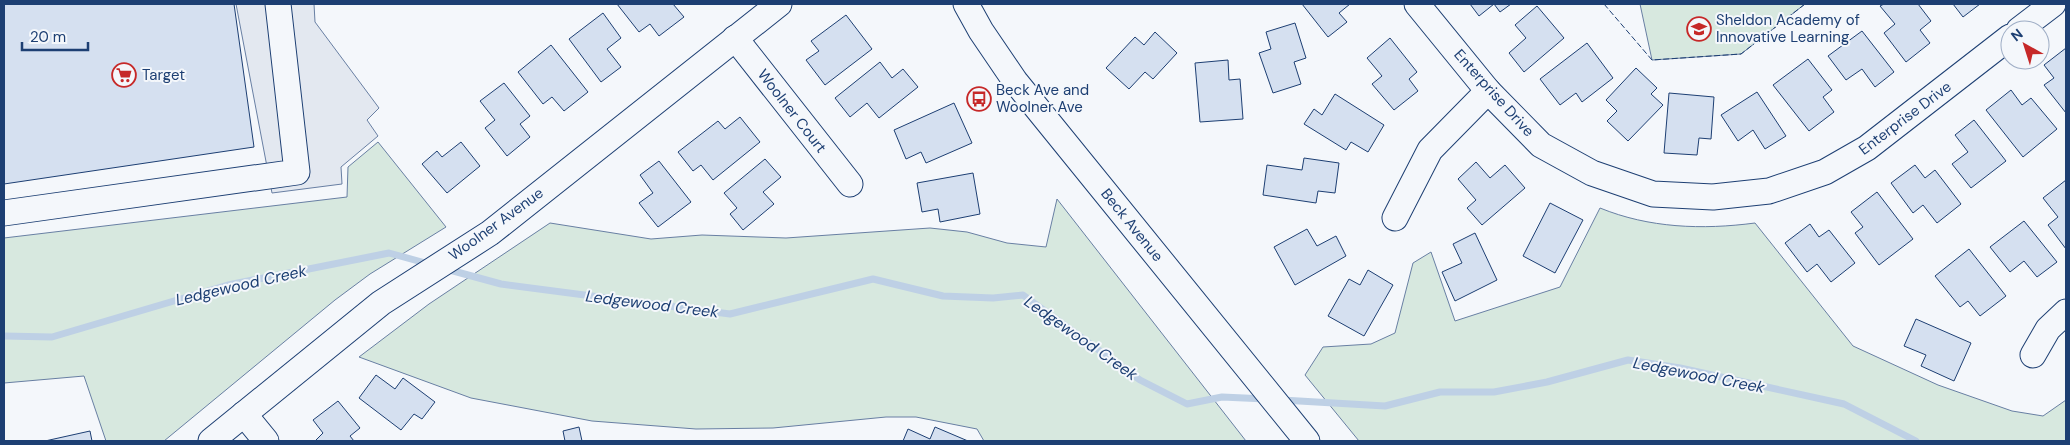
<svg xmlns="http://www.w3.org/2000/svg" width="2070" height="445" viewBox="0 0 2070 445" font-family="'DM Sans',sans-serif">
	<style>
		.green { fill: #d7e8df; stroke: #687fa3 }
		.parking { fill: #e3e8f0; stroke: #687fa3 }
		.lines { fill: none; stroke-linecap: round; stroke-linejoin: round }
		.stream { stroke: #bed0e5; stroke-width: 7 }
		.building { fill: #d5e0f0; stroke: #1d3f73 }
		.minor-casing { stroke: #1d3f73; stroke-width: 27 }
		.minor { stroke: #f4f7fb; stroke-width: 25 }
		.fence { stroke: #1d3f73; stroke-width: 1; stroke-dasharray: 6 2.5; stroke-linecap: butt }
		.labels { text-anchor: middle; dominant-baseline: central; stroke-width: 4; stroke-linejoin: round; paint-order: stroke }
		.poi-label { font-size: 15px; fill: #1d3f73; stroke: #f4f7fb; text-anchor: start }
		.street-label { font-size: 15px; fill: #1d3f73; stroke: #f4f7fb }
		.water-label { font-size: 16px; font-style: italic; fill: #1d3f73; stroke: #f4f7fb }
	</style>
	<rect width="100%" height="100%" fill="#f4f7fb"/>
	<g class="green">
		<polygon points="1640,4 1805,4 1741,54 1652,60"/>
		<polygon points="378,142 446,227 370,274 335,300 164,441 106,441 84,376 4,383 4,238 347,197 348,167"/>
		<polygon points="1057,199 1246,441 984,441 977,429 916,417 886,417 773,428 696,429 592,421 471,398 359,357 429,304 550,223 651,239 702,235 786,238 930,228 967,232 1007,243 1046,247"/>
		<path d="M1600 208C1649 228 1702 230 1755 223L1853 346 1938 385 2012 411 2043 416 2066 400V441H1359L1305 375 1323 347 1371 344 1395 333 1413 263 1431 252 1455 321 1560 287Z"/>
	</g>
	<polygon class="parking" points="236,4 314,4 315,22 379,108 367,120 378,136 341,167 342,184 272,193"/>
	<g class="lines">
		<g class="stream">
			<polyline points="446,269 501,284 730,314 873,279 943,296 993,298 1023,295 1140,380 1187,404 1222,397 1266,399"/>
			<polyline points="4,336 52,337 228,285 389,253 429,264"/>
			<polyline points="1282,400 1385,406 1440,392 1494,392 1547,382 1628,360 1680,368 1844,404 1916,441"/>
		</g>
	</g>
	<g class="building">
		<polygon points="4,4 234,4 254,147 4,184"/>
		<polygon points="617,4 673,4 684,17 659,36 650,24 639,32"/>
		<polygon points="1302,4 1350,4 1339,13 1347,22 1328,37"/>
		<polygon points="1470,4 1494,4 1479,16"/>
		<polygon points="1494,4 1511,4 1500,12"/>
		<polygon points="1884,4 1918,4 1931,21 1920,30 1930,43 1906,62 1884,33 1895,24 1880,6"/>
		<polygon points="1953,4 1980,4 1963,17"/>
		<polygon points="1537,6 1564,38 1524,72 1509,53 1526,38 1515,25"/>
		<polygon points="603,13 621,38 607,49 621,67 601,82 569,39"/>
		<polygon points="846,15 872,49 825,85 806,60 819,51 811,41"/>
		<polygon points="1295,23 1306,58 1294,62 1301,84 1273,93 1259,53 1271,49 1266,32"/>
		<polygon points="1862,31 1894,72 1875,87 1862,69 1846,80 1828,56"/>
		<polygon points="1155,32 1177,53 1153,79 1145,72 1129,89 1106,68 1135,37 1144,45"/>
		<polygon points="1390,38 1417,72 1409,79 1418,91 1394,110 1372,84 1382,76 1367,58"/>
		<polygon points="1587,43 1613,78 1582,102 1576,93 1560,105 1540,79"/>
		<polygon points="551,45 588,92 564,111 552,97 543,104 518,72"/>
		<polygon points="2066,48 2066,113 2044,85 2054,78 2044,65"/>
		<polygon points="1808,59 1832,90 1823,97 1834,112 1809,131 1773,85"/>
		<polygon points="1228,60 1229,80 1240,79 1243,119 1200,122 1195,63"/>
		<polygon points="880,62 892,78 903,69 918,87 879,118 867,103 850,117 835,98"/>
		<polygon points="1636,68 1657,88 1651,94 1663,105 1628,141 1607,121 1617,111 1606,100"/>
		<polygon points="504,83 530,116 520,124 530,137 507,156 485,128 495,120 480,101"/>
		<polygon points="2011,90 2022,105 2031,98 2057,129 2023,157 1986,110"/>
		<polygon points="1757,92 1786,136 1765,149 1753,130 1738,141 1721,115"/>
		<polygon points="1669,93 1714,97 1711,139 1699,138 1697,155 1664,153"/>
		<polygon points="1335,94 1384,125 1368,152 1351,142 1346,150 1304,124 1314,109 1322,115"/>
		<polygon points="954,103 972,143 926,163 921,152 906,159 894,130"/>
		<polygon points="740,117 760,142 713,180 701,165 693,171 678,152 718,121 725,129"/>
		<polygon points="1974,120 2006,161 1971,188 1952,164 1968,152 1955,135"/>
		<polygon points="461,142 480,166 447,193 422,164 437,151 442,157"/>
		<polygon points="1304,158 1339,163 1335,193 1318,191 1316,203 1263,195 1267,165 1302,170"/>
		<polygon points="765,159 781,177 763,192 774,204 743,230 730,214 737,208 724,193"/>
		<polygon points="659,161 691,202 658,227 639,203 653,193 640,175"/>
		<polygon points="1476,162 1490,178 1505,165 1525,188 1482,225 1467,208 1476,200 1458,179"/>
		<polygon points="1915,165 1925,178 1935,170 1961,204 1937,223 1923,205 1913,213 1891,183"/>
		<polygon points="973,173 980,214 940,222 938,209 922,212 917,183"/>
		<polygon points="2066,180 2066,249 2048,225 2058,217 2043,198"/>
		<polygon points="1877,192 1913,239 1879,265 1855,233 1863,227 1851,212"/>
		<polygon points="1550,203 1583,220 1555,273 1523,256"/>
		<polygon points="2024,221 2057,262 2037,277 2024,261 2010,272 1990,247"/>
		<polygon points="1810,224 1819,237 1829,230 1855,263 1831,282 1817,264 1807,272 1785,243"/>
		<polygon points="1307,229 1317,246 1336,236 1346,256 1295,285 1274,247"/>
		<polygon points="1475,233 1497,280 1455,301 1442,272 1462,263 1453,244"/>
		<polygon points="1969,249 2006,296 1980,316 1968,301 1960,307 1935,276"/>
		<polygon points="1368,270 1393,285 1364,336 1328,316 1349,279 1360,285"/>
		<polygon points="1916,319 1971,343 1954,381 1921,366 1926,355 1904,346"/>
		<polygon points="376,375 395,389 403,378 435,402 422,419 414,414 401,430 359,398"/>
		<polygon points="338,401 360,428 350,436 354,441 315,441 323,433 313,420"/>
		<polygon points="579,427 582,441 565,441 563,431"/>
		<polygon points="935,427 968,441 903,441 908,429 930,439"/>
		<polygon points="90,431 92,441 45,441"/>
	</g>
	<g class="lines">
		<g class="minor-casing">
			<g id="minor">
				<polyline points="966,4 981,31 1015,81 1307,441"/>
				<polyline points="1417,4 1488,91 1541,145 1592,173 1653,194 1713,197 1769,191 1825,172 1867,148 2010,37"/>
				<polyline points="2019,30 2053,4"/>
				<polyline points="735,38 850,184"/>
				<polyline points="4,213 297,172 278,4"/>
				<polyline points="1395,218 1430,150 1488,91"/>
				<polyline points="2033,355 2048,329 2066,312"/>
				<polyline points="244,414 266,441"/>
				<polyline points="211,441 381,303 490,233 779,4"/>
			</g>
		</g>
		<use href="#minor" class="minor"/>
		<polyline class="fence" points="1604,4 1652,60 1741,54 1805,4"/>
	</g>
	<defs>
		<g id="school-ring" transform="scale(1.25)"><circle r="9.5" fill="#f4f7fb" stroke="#c62828" stroke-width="1.5"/><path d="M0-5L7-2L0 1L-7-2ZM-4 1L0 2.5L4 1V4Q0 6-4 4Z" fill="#c62828"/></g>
		<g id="supermarket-ring" transform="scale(1.25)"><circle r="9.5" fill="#f4f7fb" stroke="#c62828" stroke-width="1.5"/><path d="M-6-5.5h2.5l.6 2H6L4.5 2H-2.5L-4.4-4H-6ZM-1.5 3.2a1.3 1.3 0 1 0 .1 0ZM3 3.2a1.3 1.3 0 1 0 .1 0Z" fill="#c62828"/></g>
		<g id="bus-ring" transform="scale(1.25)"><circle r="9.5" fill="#f4f7fb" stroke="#c62828" stroke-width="1.5"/><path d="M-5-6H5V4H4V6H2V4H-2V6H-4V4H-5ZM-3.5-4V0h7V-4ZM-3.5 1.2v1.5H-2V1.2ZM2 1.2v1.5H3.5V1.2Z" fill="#c62828"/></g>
	</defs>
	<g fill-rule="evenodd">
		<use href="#school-ring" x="1699" y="29"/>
		<use href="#supermarket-ring" x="124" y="75"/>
		<use href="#bus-ring" x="979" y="99"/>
	</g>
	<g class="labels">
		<g class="poi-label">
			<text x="1716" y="20">Sheldon Academy of<tspan x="1716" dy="17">Innovative Learning</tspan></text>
			<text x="142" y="75">Target</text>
			<text x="996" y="90">Beck Ave and<tspan x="996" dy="17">Woolner Ave</tspan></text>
		</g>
		<g class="street-label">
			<text transform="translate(1494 93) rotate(48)">Enterprise Drive</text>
			<text transform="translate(792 111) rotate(52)">Woolner Court</text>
			<text transform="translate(1905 118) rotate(-37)">Enterprise Drive</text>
			<text transform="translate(496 224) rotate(-36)">Woolner Avenue</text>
			<text transform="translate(1132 225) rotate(51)">Beck Avenue</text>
		</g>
		<g class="water-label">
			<text transform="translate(241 285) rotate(-13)">Ledgewood Creek</text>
			<text transform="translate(652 304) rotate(7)">Ledgewood Creek</text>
			<text transform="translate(1081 338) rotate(35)">Ledgewood Creek</text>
			<text transform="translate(1699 375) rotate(11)">Ledgewood Creek</text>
		</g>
	</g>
	<rect width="2070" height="445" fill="none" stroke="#1d3f73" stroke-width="10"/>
	<g transform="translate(2025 45) rotate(321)"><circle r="24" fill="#f4f7fb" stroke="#9eadc5"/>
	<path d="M0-4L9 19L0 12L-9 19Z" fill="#c62828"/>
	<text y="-8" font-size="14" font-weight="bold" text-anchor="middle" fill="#1d3f73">N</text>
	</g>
	<path d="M22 42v8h66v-8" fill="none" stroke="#1d3f73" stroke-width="2.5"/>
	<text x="30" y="42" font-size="15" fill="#1d3f73" stroke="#f4f7fb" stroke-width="4" paint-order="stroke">20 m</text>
</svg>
